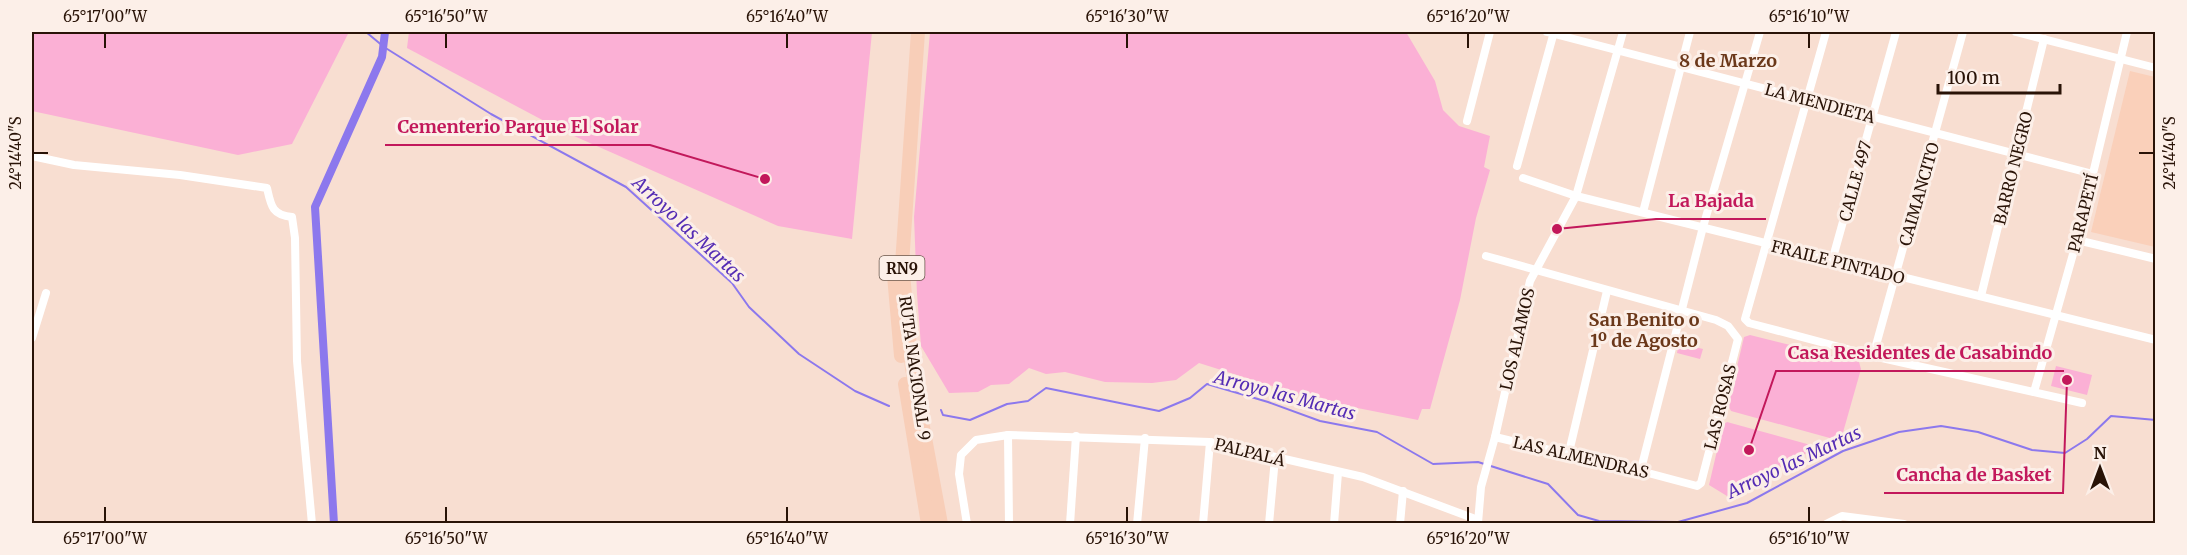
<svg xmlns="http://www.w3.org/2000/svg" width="2187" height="555" viewBox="0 0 2187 555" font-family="Merriweather,serif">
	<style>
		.built { fill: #fad0ba }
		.green { fill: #fbb0d5 }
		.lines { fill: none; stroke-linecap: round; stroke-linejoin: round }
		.stream { stroke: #8c78ed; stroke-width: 2 }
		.canal { stroke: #8c78ed; stroke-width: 8 }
		.street { stroke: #fff; stroke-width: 8 }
		.primary { stroke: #f8ceb8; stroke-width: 14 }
		.ticks { fill: none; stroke: #291307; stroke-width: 2 }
		.labels { text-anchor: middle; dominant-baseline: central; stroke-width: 6; stroke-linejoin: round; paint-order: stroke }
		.shield { fill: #fcefe8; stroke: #68554a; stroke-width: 1.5 }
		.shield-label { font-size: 15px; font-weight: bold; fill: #291307 }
		.street-label { font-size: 16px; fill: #291307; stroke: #fcefe8 }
		.neighbourhood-label { font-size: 18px; font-weight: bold; fill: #6b381a; stroke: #fcefe8 }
		.water-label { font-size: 18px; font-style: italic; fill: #542cb4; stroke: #fcefe8 }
		.leader { fill: none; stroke: #c2185b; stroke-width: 2 }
		.callout-dot { fill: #c2185b; stroke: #fcefe8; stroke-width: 2 }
		.callout-label { font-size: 18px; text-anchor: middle; font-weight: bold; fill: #c2185b; stroke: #fcefe8; stroke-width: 6; stroke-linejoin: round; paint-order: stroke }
		.neatline { fill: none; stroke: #291307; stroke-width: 2 }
		.ticks-label { font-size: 15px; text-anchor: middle; fill: #291307 }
	</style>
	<rect width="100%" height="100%" fill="#f8ded1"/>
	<polygon class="built" points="2130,71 2155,77 2155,247 2091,232"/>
	<g class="green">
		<polygon points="32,32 349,32 292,144 238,155 32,111"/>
		<polygon points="409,32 872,32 852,239 778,226 565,132 407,48"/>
		<polygon points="930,32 1406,32 1435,81 1443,110 1459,126 1490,136 1484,167 1490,170 1476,218 1460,300 1430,409 1422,409 1418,420 1317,400 1199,363 1176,380 1152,383 1105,382 1065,372 1046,374 1029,368 1009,384 991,385 978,392 949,393 921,346 917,294 914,217"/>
		<polygon points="1750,335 1859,362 1861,369 1842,436 1837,440 1731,411 1728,405 1744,337"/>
		<polygon points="1679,343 1703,349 1700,359 1677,353"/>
		<polygon points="2056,366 2092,375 2087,395 2051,386"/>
		<polygon points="1727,422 1807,444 1818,447 1727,496 1709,485 1723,425"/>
	</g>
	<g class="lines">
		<g class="stream">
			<polyline points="366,32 384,47 491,114 626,187 732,283 749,307 799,354 855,391 889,406"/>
			<polyline points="941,410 943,415 970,420 1007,404 1028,401 1046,388 1159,411 1190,398 1207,384 1268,402 1320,421 1377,432 1433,464 1478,462 1548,484 1578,515 1599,521 1678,522 1747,503 1843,451 1899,432 1941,426 1978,432 2032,450 2065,453 2087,439 2111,416 2156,420"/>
		</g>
		<polyline class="canal" points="334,524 315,207 382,57 385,32"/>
		<g class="street">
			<polyline points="1547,32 2093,174"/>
			<polyline points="1826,32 1745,319 1749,323 1873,356 2082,403"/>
			<polyline points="2016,32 2156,68"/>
			<polyline points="1467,121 1490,32"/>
			<path d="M32 156 74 165 180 175 267 188C271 206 272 215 292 217L295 238 297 361 312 524"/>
			<polyline points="1517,166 1554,32"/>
			<polyline points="1523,178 1576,196 2156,340"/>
			<polyline points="1643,212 1690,32"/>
			<polyline points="2077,240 2156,259"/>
			<polyline points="1486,256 1716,320 1728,326 1738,339 1701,483 1697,486 1569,452 1558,452 1495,437"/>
			<polyline points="1832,261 1896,32"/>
			<polyline points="1981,296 2044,39"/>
			<polyline points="32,338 46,293"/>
			<polyline points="1873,356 1963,32"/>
			<polyline points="2034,392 2077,240 2127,32"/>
			<polyline points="1008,435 1009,524"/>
			<polyline points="1569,452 1607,291"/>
			<polyline points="1641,469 1703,227 1760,32"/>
			<polyline points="1478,523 1481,487 1495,437 1530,281 1576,196 1623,32"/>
			<polyline points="967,524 959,474 961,455 976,440 1008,435 1210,442 1363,477 1478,520"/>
			<polyline points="1070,524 1076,436"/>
			<polyline points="1137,524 1145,438"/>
			<polyline points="1203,524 1210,442"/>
			<polyline points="1269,524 1275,458"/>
			<polyline points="1334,524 1338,473"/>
			<polyline points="1400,524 1403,491"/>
			<polyline points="1826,524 1842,516 1904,524"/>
		</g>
		<g class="primary">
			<polyline points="918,32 902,264 912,368 941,524"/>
			<polyline points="893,264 901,356"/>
			<polyline points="905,384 928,524"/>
		</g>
	</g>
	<path class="ticks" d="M105 33V48M446 33V48M787 33V48M1127 33V48M1468 33V48M1809 33V48M33 153H48M2139 153H2154M105 507V522M446 507V522M787 507V522M1127 507V522M1468 507V522M1809 507V522"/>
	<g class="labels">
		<rect class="shield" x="879.5" y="256" width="45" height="24" rx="4.5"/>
		<g class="shield-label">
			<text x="902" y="268">RN9</text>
		</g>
		<g class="street-label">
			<text transform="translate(1820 103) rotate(15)">LA MENDIETA</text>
			<text transform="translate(2013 168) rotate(-76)">BARRO NEGRO</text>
			<text transform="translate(1855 181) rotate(-75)">CALLE 497</text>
			<text transform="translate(1919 194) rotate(-74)">CAIMANCITO</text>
			<text transform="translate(2083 213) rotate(-76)">PARAPETÍ</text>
			<text transform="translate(1838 262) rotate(14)">FRAILE PINTADO</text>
			<text transform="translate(1517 339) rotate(-77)">LOS ALAMOS</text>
			<text transform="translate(915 368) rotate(82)">RUTA NACIONAL 9</text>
			<text transform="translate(1720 407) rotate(-76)">LAS ROSAS</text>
			<text transform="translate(1250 452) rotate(14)">PALPALÁ</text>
			<text transform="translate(1581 457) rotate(13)">LAS ALMENDRAS</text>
		</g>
		<g class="neighbourhood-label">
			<text x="1728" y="60">8 de Marzo</text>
			<text x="1644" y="319">San Benito o<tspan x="1644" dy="21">1º de Agosto</tspan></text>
		</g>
		<g class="water-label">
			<text transform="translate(689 229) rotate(43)">Arroyo las Martas</text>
			<text transform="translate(1285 395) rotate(15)">Arroyo las Martas</text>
			<text transform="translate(1794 462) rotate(-25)">Arroyo las Martas</text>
		</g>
	</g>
	<path class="leader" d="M765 179L650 145H385M1557 229L1656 219H1766M1749 450L1776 371H2064M2067 380L2063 493H1884"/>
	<g class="callout-dot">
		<circle cx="765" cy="179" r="6"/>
		<circle cx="1557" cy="229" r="6"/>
		<circle cx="1749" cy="450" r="6"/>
		<circle cx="2067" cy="380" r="6"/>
	</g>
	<g class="callout-label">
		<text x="518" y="133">Cementerio Parque El Solar</text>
		<text x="1711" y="207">La Bajada</text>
		<text x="1920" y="359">Casa Residentes de Casabindo</text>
		<text x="1974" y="481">Cancha de Basket</text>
	</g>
	<rect width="2187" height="555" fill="none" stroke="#fcefe8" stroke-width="66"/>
	<g transform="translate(2100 468)" stroke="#fcefe8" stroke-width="4.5" paint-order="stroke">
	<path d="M0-4.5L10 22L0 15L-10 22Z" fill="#291307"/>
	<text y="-9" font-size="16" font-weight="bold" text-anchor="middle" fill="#291307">N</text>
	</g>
	<path d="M1938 84v9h122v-9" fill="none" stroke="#291307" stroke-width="3"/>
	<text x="1947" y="84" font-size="18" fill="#291307" stroke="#fcefe8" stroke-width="4.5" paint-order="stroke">100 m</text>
	<rect x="33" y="33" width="2121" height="489" class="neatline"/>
	<g class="ticks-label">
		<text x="105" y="22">65°17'00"W</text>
		<text x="446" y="22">65°16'50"W</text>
		<text x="787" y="22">65°16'40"W</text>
		<text x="1127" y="22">65°16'30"W</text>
		<text x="1468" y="22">65°16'20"W</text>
		<text x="1809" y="22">65°16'10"W</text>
		<text transform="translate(16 153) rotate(-90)" y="5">24°14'40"S</text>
		<text transform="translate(2170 153) rotate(-90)" y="5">24°14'40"S</text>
		<text x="105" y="544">65°17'00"W</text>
		<text x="446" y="544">65°16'50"W</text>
		<text x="787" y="544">65°16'40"W</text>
		<text x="1127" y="544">65°16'30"W</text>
		<text x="1468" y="544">65°16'20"W</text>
		<text x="1809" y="544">65°16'10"W</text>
	</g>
</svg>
